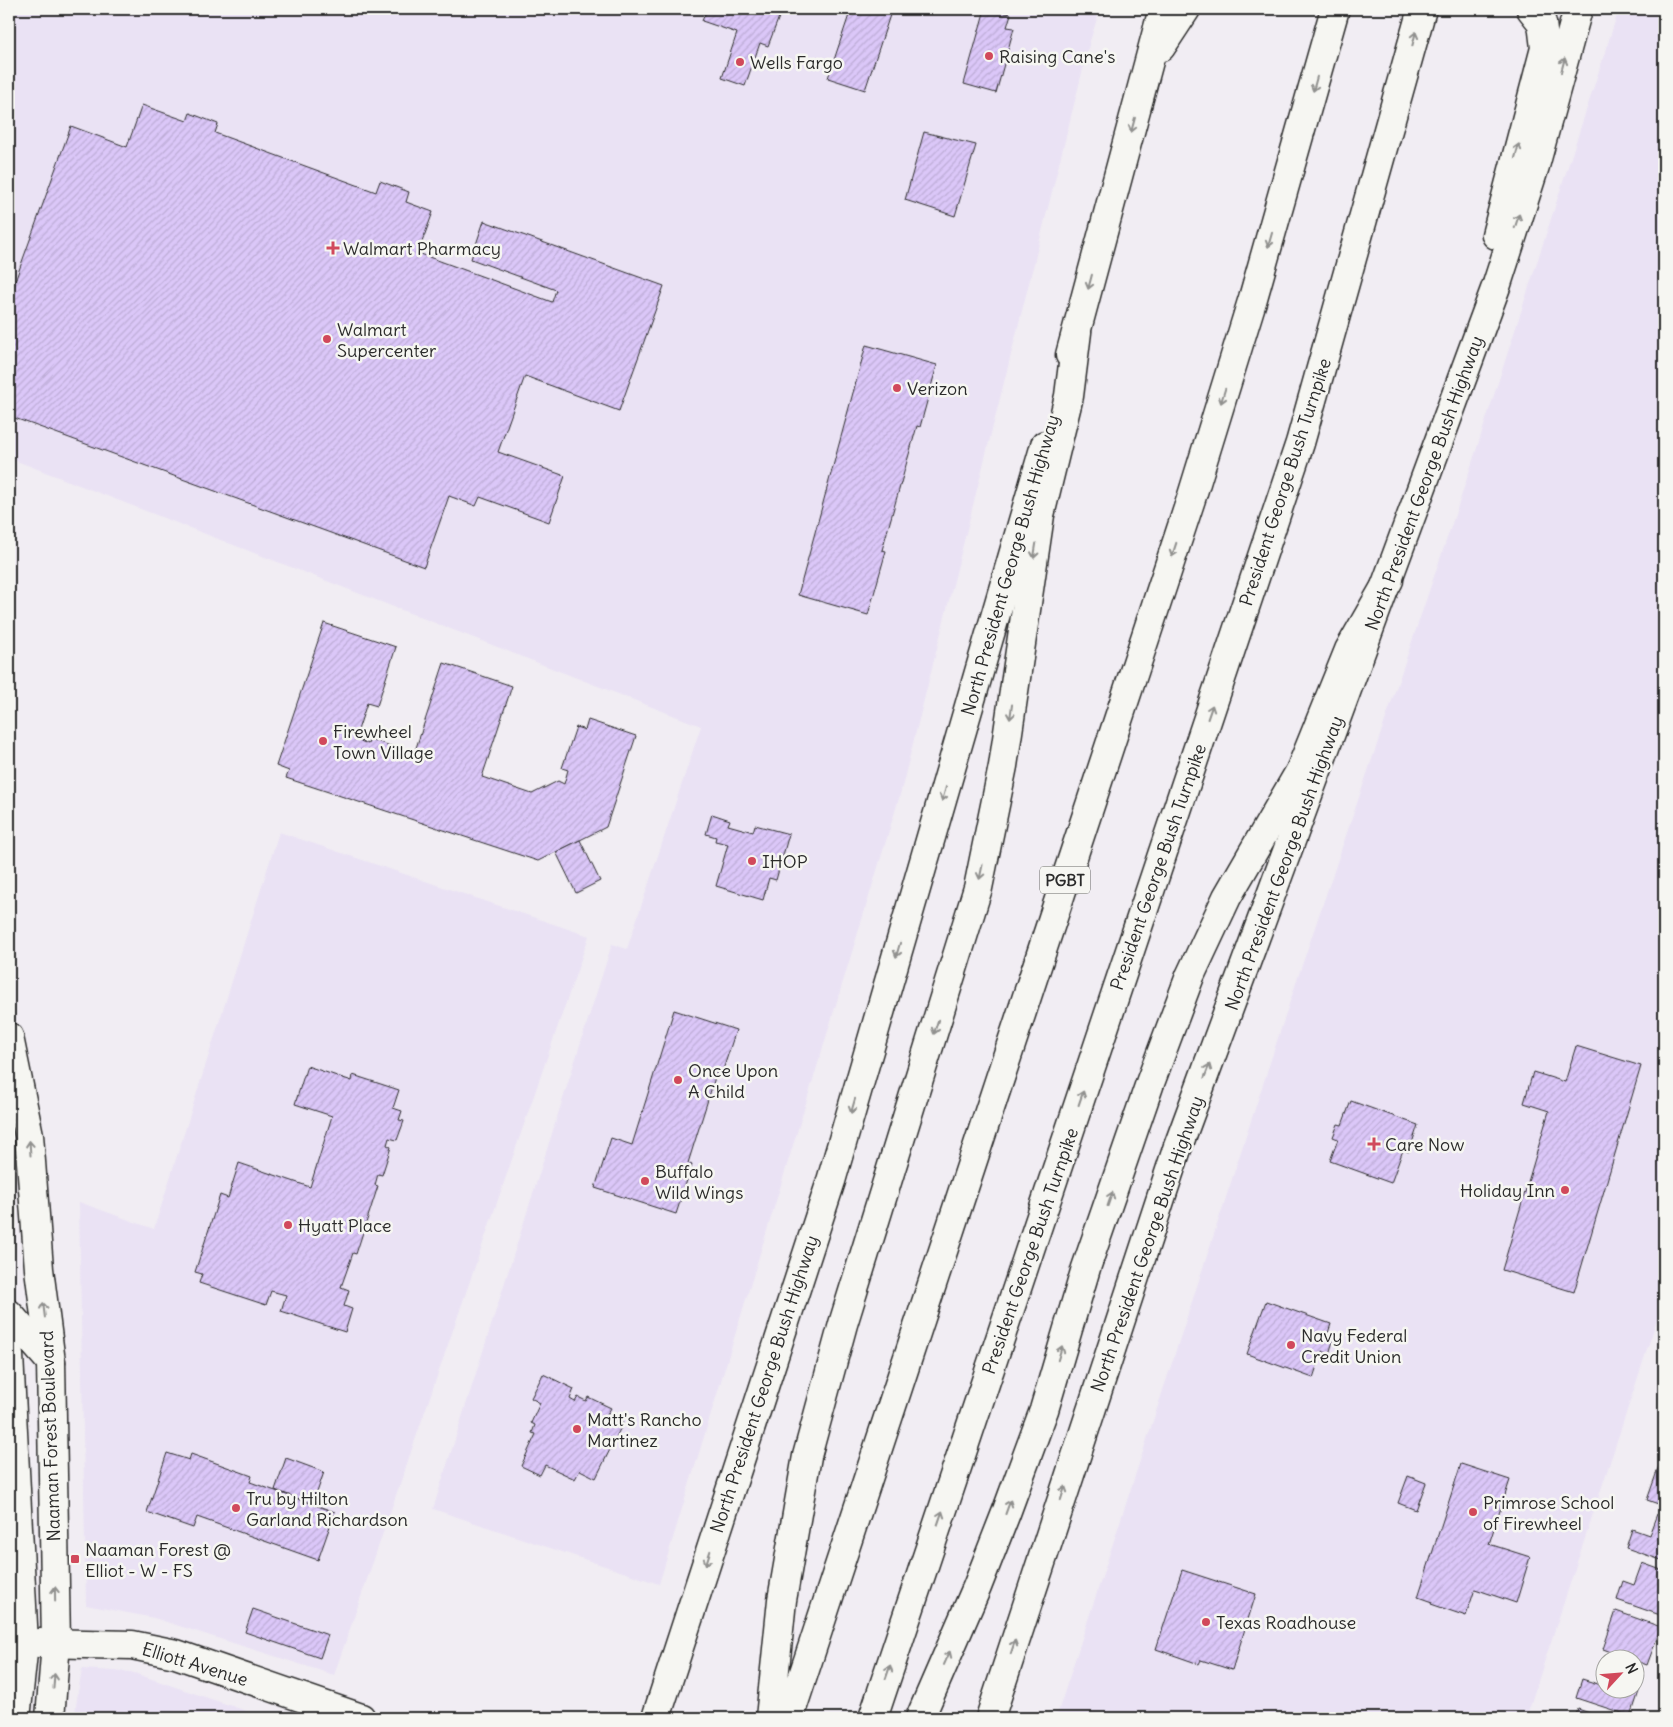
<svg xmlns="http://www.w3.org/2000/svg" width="1673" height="1727" viewBox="0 0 1673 1727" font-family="Delius,sans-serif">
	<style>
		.built { fill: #eae2f4 }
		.building { fill: url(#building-hatch); stroke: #2b2b2b }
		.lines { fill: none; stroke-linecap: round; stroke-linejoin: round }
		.secondary-casing { stroke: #2b2b2b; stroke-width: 31 }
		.highway-casing { stroke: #2b2b2b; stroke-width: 31 }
		.secondary { stroke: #f6f6f2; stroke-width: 28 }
		.highway { stroke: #f6f6f2; stroke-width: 28 }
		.oneway { stroke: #90908e }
		.poi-dot { fill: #d1495b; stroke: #f6f6f2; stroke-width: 2 }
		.labels { text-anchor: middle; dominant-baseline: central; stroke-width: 5; stroke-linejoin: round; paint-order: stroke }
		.shield { fill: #f6f6f2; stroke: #686867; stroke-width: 1 }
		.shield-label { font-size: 16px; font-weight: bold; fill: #2b2b2b }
		.poi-label { font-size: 18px; fill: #2b2b2b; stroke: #f6f6f2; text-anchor: start }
		.street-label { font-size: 18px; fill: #2b2b2b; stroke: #f6f6f2 }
	</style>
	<defs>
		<pattern id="building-hatch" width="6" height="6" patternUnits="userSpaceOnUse" patternTransform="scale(1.25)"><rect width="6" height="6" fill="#dbc7f8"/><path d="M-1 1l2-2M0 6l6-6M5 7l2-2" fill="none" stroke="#bcabd5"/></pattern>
	</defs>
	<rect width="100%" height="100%" fill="#f1edf3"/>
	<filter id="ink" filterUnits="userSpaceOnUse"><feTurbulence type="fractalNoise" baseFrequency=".02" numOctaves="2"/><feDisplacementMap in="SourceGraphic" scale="10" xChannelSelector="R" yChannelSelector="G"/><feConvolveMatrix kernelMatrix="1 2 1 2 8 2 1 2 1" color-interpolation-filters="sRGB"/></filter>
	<g filter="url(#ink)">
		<g class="built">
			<polygon points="9,9 1100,9 1090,41 900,795 659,1584 433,1509 612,944 627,949 701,726 9,458"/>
			<polygon points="1619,9 1664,9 1664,1298 1542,1669 1526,1718 1056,1718 1296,983 1460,500"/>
			<polygon points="279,832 589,936 334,1675 154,1618 86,1605 79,1202 154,1229"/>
			<polygon points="82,1669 131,1672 267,1718 74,1718"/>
		</g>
		<g class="building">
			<polygon points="707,9 782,9 768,46 760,43 745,86 722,78 737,33 702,21"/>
			<polygon points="851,9 892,9 865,90 828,78"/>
			<polygon points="985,9 1002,9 1001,12 1011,14 1007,27 1014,28 996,93 964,84"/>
			<polygon points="142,105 187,121 190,113 218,124 215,133 376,192 380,181 409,192 406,202 433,212 418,253 552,302 556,290 471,259 484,221 664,286 619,411 525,376 498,452 565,476 549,522 480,497 476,506 449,496 424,567 9,416 9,298 71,126 127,147"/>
			<polygon points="924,132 976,145 955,216 905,200"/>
			<polygon points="866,345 937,365 920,427 917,426 882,550 886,551 868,615 798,595"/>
			<polygon points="324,623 396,647 377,706 367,703 355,739 368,744 370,739 414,754 444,663 512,686 482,777 532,794 558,781 564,784 568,770 562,768 576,727 585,730 588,720 636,736 606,827 538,861 286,778 289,771 276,766"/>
			<polygon points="712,814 730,820 728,825 753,832 755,825 789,834 776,880 769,878 763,900 716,886 728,844 715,841 716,837 706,834"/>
			<polygon points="580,840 600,881 576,893 556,852"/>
			<polygon points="674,1010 736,1030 722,1073 717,1071 688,1163 692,1165 676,1214 595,1188 611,1138 632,1145"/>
			<polygon points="1576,1046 1641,1066 1574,1292 1502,1270 1549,1111 1524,1103 1533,1072 1565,1082"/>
			<polygon points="307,1066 352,1081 353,1075 399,1090 393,1108 402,1111 399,1120 404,1121 397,1140 389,1138 387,1145 391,1147 382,1175 378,1174 375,1185 378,1186 356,1254 353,1253 341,1287 349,1290 344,1306 352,1309 345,1332 281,1311 286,1295 271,1291 266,1305 199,1283 202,1274 195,1272 220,1195 228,1198 239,1163 310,1187 332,1116 295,1104"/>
			<polygon points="1351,1101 1418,1125 1409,1152 1403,1150 1391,1183 1330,1161 1338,1139 1333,1137 1338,1124 1342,1125"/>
			<polygon points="1266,1301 1331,1324 1327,1336 1334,1338 1329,1354 1322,1351 1313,1378 1247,1354"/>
			<polygon points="543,1374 574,1389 570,1399 575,1402 578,1397 586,1401 588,1397 611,1408 607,1415 623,1423 596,1478 580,1470 575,1479 545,1465 540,1475 521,1466 536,1434 532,1433 535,1425 531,1423 540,1403 531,1398"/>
			<polygon points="167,1453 189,1460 191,1454 252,1476 250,1482 335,1512 318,1560 197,1517 193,1528 147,1512"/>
			<polygon points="286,1458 324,1472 313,1504 275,1490"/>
			<polygon points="1661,1460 1664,1461 1664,1506 1647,1500"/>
			<polygon points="1461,1464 1510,1480 1489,1544 1530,1557 1516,1603 1475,1589 1466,1616 1431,1604 1432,1602 1418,1597"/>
			<polygon points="1408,1476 1426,1483 1416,1510 1398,1503"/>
			<polygon points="1657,1514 1664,1517 1664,1561 1626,1548 1632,1529 1649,1535"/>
			<polygon points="1642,1563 1664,1571 1663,1616 1617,1600 1623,1581 1634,1585"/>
			<polygon points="1182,1570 1256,1594 1232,1670 1201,1660 1199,1664 1156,1649"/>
			<polygon points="253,1609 328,1635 320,1658 245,1632"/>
			<polygon points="1616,1611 1661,1627 1647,1665 1603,1649"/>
			<polygon points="1606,1671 1606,1690 1636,1690 1636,1673 1644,1676 1631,1716 1576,1698 1582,1679 1601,1685"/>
			<polygon points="1578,1709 1604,1718 1575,1718"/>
		</g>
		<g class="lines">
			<g class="secondary-casing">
				<g id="secondary">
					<polyline points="1161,47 1186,9"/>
					<polyline points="1496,235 1545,48 1542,23 1531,9"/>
					<polyline points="1070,355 1163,9"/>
					<polyline points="9,1037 29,1135 39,1269 51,1362 56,1643 50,1718"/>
					<polyline points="9,1314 51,1362"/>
					<polyline points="9,1355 24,1644 16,1718"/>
					<polyline points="39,1643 132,1645 176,1654 361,1718"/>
					<polyline points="656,1718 831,1181 1045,445"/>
					<polyline points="990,1718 1177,1149 1497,284 1535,166 1578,9"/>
				</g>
			</g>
			<g class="highway-casing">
				<g id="highway">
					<polyline points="770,1718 782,1600 807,1456 843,1324 978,888 1003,766 1040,515 1069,396 1077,332"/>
					<polyline points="789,1718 1191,499 1253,298 1335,9"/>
					<polyline points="873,1718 1300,443 1422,9"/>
					<polyline points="920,1718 977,1587 1006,1513 1044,1410 1086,1268 1150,1083 1190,976 1227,897 1300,771 1349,650 1389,580"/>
				</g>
			</g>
			<use href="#secondary" class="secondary"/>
			<use href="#highway" class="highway"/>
		</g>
		<defs><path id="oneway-shaft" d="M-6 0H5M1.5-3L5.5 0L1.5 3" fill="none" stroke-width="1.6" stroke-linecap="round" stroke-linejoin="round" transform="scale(1.25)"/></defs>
		<g class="oneway">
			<use href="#oneway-shaft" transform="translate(1414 39) rotate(-76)"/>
			<use href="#oneway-shaft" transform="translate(1563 65) rotate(-75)"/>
			<use href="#oneway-shaft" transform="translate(1315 84) rotate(105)"/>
			<use href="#oneway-shaft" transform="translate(1133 125) rotate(105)"/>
			<use href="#oneway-shaft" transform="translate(1517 151) rotate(-74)"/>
			<use href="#oneway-shaft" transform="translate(1517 221) rotate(-72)"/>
			<use href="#oneway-shaft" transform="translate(1270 240) rotate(106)"/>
			<use href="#oneway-shaft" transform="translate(1090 282) rotate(105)"/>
			<use href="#oneway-shaft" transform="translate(1223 396) rotate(107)"/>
			<use href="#oneway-shaft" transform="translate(1174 550) rotate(108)"/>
			<use href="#oneway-shaft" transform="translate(1035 551) rotate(99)"/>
			<use href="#oneway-shaft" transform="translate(1011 712) rotate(98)"/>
			<use href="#oneway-shaft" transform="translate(1210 712) rotate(-71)"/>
			<use href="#oneway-shaft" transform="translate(944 794) rotate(106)"/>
			<use href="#oneway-shaft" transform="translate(981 872) rotate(102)"/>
			<use href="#oneway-shaft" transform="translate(898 950) rotate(106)"/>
			<use href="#oneway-shaft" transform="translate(936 1027) rotate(107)"/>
			<use href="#oneway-shaft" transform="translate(1207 1071) rotate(-69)"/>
			<use href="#oneway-shaft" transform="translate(1081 1098) rotate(-71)"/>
			<use href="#oneway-shaft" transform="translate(853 1106) rotate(106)"/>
			<use href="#oneway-shaft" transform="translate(30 1148) rotate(-94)"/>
			<use href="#oneway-shaft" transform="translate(1110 1199) rotate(-71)"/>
			<use href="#oneway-shaft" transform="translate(44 1310) rotate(-97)"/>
			<use href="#oneway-shaft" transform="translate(1060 1353) rotate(-73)"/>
			<use href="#oneway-shaft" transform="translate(1063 1493) rotate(-72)"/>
			<use href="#oneway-shaft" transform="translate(1008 1507) rotate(-70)"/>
			<use href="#oneway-shaft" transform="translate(940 1518) rotate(-71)"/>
			<use href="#oneway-shaft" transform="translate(708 1558) rotate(108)"/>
			<use href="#oneway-shaft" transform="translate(55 1594) rotate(-91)"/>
			<use href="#oneway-shaft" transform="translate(1013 1647) rotate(-72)"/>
			<use href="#oneway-shaft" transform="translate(947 1658) rotate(-66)"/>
			<use href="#oneway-shaft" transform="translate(888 1672) rotate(-71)"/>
			<use href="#oneway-shaft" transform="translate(54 1681) rotate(-86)"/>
		</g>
	</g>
	<g class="poi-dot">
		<circle cx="989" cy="56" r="5"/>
		<circle cx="740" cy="62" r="5"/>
		<path d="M330.5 240.5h5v5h5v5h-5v5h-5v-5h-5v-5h5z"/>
		<circle cx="327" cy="339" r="5"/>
		<circle cx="897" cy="388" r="5"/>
		<circle cx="323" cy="741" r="5"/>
		<circle cx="752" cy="861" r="5"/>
		<circle cx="678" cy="1080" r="5"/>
		<path d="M1371.5 1136.5h5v5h5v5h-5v5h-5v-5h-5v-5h5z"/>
		<circle cx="645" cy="1181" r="5"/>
		<circle cx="1565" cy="1190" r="5"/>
		<circle cx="288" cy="1225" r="5"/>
		<circle cx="1291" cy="1345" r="5"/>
		<circle cx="577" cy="1429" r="5"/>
		<circle cx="236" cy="1508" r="5"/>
		<circle cx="1473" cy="1512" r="5"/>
		<rect x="70" y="1554" width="10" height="10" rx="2.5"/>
		<circle cx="1206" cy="1622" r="5"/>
	</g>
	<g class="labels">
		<rect class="shield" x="1040" y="866.5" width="50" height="27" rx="4"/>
		<g class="shield-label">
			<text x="1065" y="880">PGBT</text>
		</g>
		<g class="poi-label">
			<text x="999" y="56">Raising Cane's</text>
			<text x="750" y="62">Wells Fargo</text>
			<text x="343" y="248">Walmart Pharmacy</text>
			<text x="337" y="329">Walmart<tspan x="337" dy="21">Supercenter</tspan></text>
			<text x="907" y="388">Verizon</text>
			<text x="333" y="731">Firewheel<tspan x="333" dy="21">Town Village</tspan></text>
			<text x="762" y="861">IHOP</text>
			<text x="688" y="1070">Once Upon<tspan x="688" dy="21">A Child</tspan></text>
			<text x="1385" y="1144">Care Now</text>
			<text x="655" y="1171">Buffalo<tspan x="655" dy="21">Wild Wings</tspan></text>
			<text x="1555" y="1190" text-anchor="end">Holiday Inn</text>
			<text x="298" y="1225">Hyatt Place</text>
			<text x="1301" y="1335">Navy Federal<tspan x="1301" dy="21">Credit Union</tspan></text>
			<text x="587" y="1419">Matt's Rancho<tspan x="587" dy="21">Martinez</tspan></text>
			<text x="246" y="1498">Tru by Hilton<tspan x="246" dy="21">Garland Richardson</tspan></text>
			<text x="1483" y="1502">Primrose School<tspan x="1483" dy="21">of Firewheel</tspan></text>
			<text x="85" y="1549">Naaman Forest @<tspan x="85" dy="21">Elliot - W - FS</tspan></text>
			<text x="1216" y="1622">Texas Roadhouse</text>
		</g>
		<g class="street-label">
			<text transform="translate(1285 482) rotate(-72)">President George Bush Turnpike</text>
			<text transform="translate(1424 483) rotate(-70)">North President George Bush Highway</text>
			<text transform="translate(1010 565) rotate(-74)">North President George Bush Highway</text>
			<text transform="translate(1284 863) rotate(-70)">North President George Bush Highway</text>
			<text transform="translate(1158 867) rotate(-71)">President George Bush Turnpike</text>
			<text transform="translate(1147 1244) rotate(-71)">North President George Bush Highway</text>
			<text transform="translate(1030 1251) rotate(-71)">President George Bush Turnpike</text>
			<text transform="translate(764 1384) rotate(-72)">North President George Bush Highway</text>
			<text transform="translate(50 1436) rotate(-92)">Naaman Forest Boulevard</text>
			<text transform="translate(195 1664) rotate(17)">Elliott Avenue</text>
		</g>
	</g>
	<rect width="1673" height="1727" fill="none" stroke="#f6f6f2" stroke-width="30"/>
	<rect x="15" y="15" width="1643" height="1697" fill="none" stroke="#2b2b2b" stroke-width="2" filter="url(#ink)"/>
	<g transform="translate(1620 1674) rotate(64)"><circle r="24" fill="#f6f6f2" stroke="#a5a5a2"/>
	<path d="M0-4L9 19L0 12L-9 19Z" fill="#d1495b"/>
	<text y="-8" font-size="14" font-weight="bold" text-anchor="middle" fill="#2b2b2b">N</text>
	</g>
</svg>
